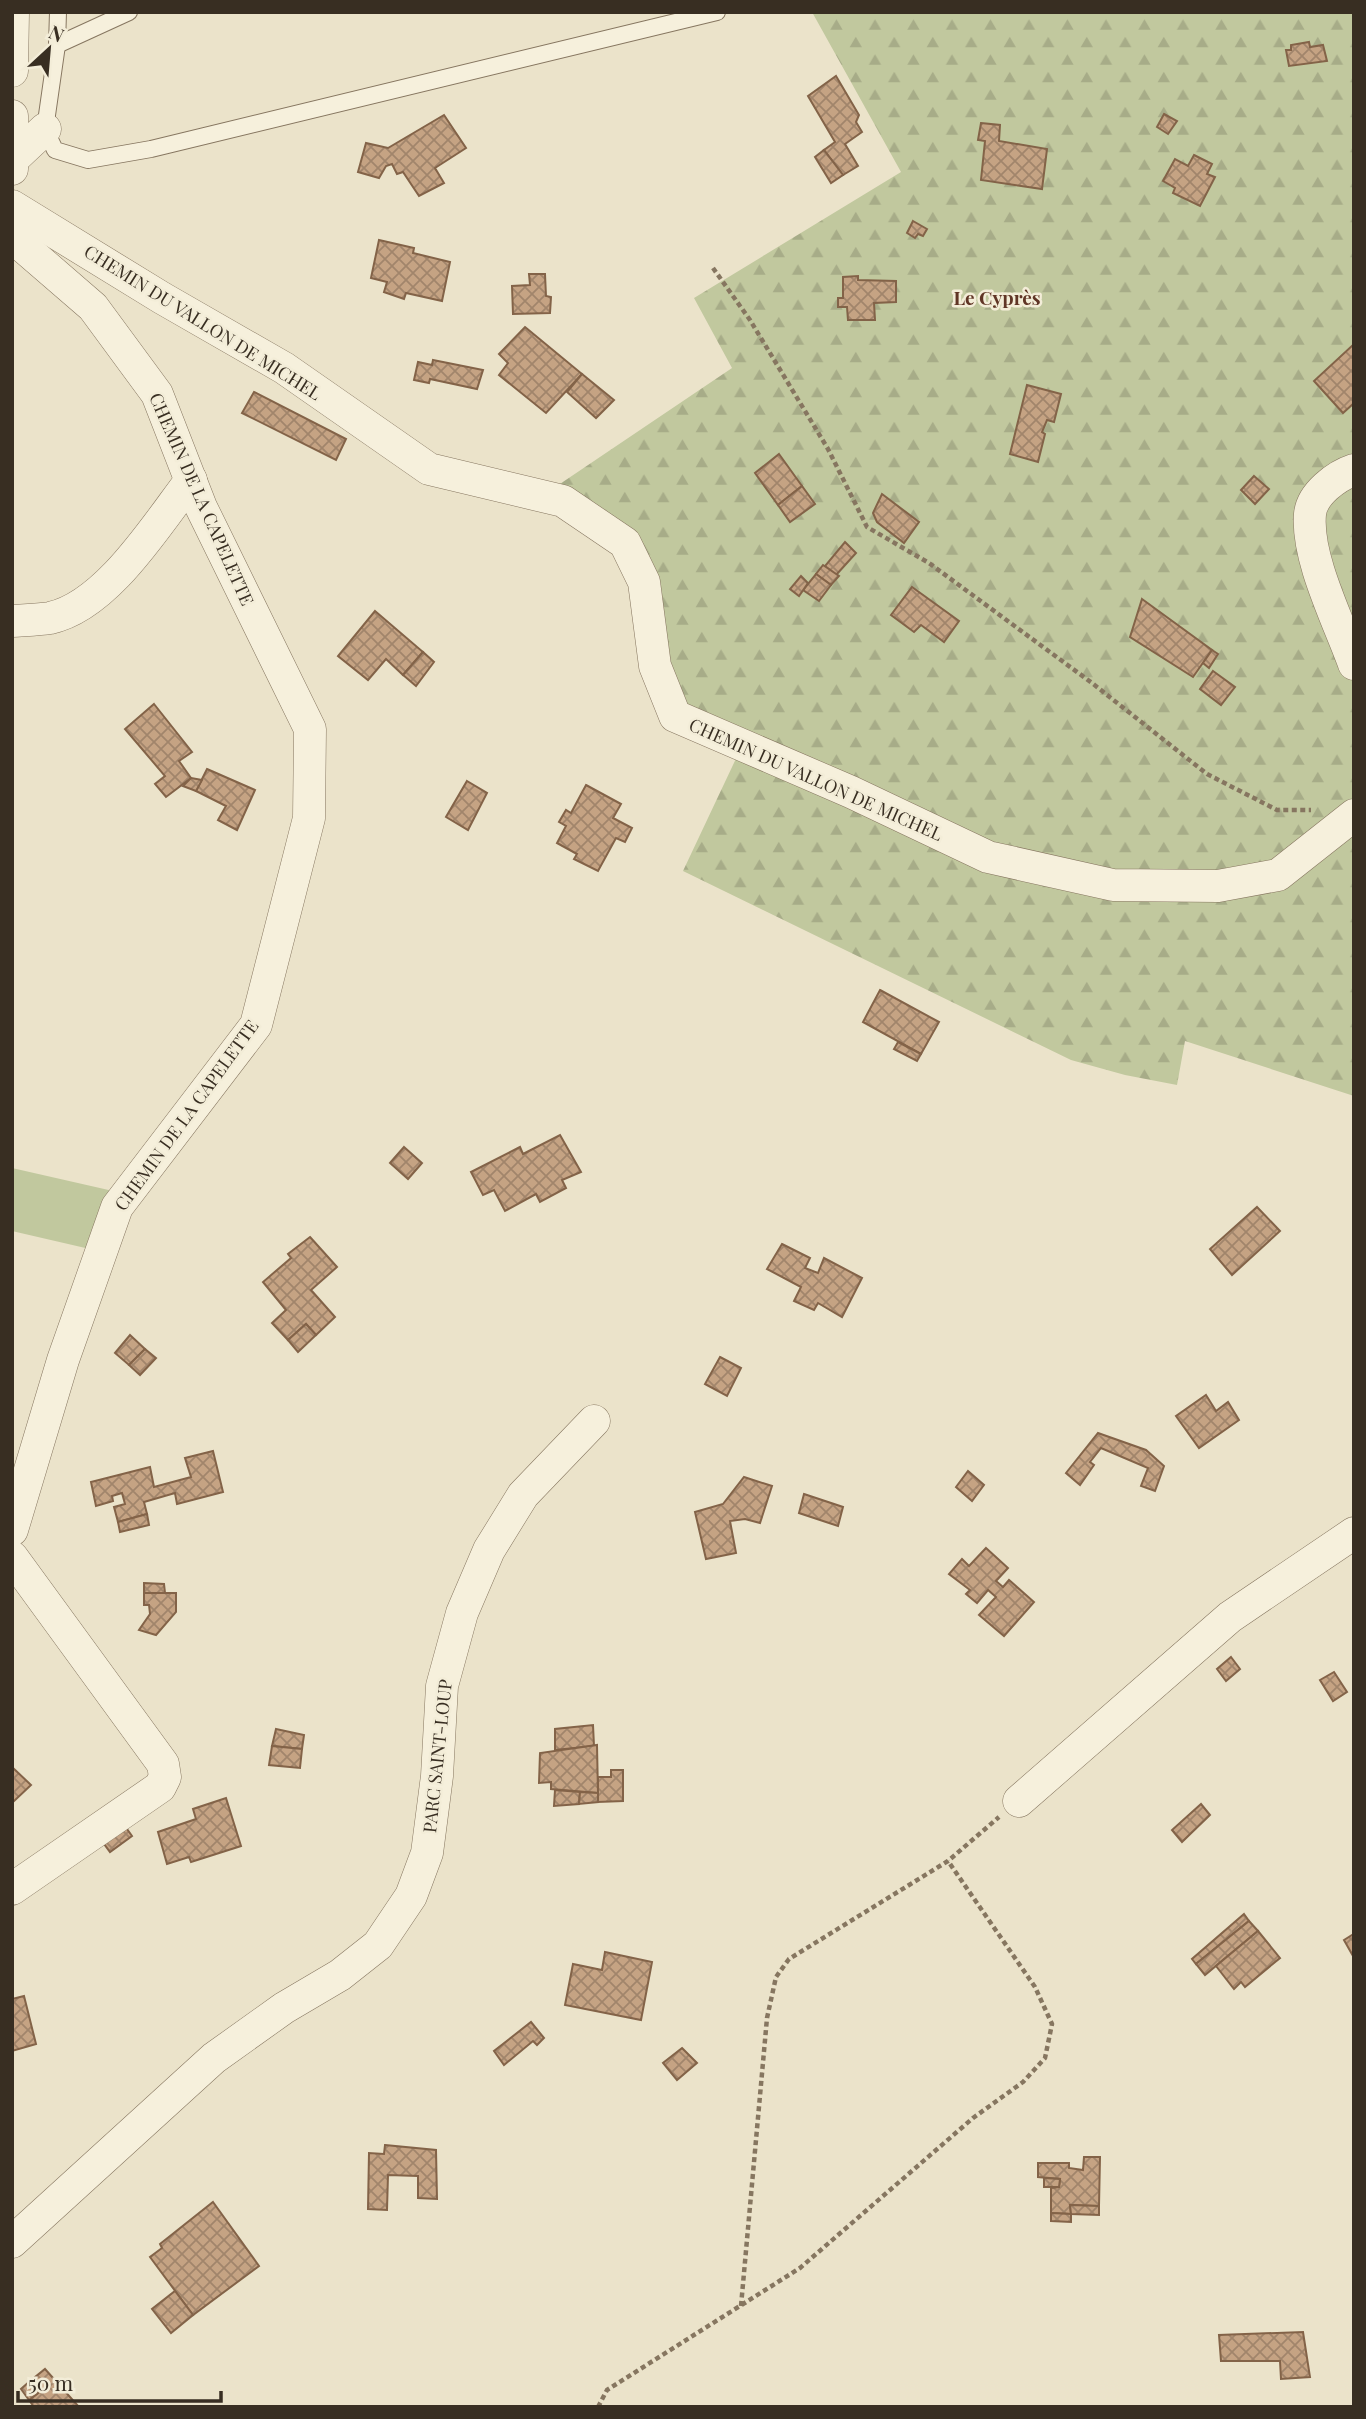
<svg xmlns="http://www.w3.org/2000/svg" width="1366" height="2419" viewBox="0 0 1366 2419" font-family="'Playfair Display',serif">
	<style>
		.green { fill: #c1c89e }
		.forest { fill: url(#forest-firs) }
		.building { fill: url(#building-cross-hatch); stroke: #836348; stroke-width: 2 }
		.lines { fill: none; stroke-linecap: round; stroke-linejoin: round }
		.service-casing { stroke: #867660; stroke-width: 18 }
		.minor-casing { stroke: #867660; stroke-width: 33 }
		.path { stroke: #867660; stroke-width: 4.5; stroke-dasharray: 5 3.5; stroke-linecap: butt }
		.service { stroke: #f6f0dc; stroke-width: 16 }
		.minor { stroke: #f6f0dc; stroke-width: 32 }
		.labels { text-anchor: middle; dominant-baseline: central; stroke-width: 5; stroke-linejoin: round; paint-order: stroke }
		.street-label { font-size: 18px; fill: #382e22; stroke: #f3edd8 }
		.neighbourhood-label { font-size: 19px; font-weight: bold; fill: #603525; stroke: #f3edd8 }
	</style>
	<defs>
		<pattern id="forest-firs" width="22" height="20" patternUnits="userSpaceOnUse" patternTransform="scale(1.75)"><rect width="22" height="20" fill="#c1c89e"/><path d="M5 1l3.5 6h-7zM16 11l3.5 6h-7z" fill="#a7ac88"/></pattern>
		<pattern id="building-cross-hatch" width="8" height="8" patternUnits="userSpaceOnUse" patternTransform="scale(1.75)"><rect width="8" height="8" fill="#c5a383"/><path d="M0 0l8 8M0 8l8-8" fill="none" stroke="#a1856b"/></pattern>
	</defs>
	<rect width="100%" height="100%" fill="#ebe3ca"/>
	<polygon class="green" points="12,1168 113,1191 94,1250 12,1231"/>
	<polygon class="forest" points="812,12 1354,12 1354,1096 1185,1041 1177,1085 1125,1075 1071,1060 683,871 741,748 655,693 633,560 548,492 732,368 694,298 901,172"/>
	<g class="building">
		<polygon points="1309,42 1310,47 1323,45 1327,61 1289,66 1286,50 1291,50 1291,45"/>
		<polygon points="836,76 859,115 856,122 862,132 845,144 858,166 843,175 824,150 835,142 808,96"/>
		<polygon points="1164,114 1177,121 1168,134 1157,127"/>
		<polygon points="444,115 466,148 435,168 444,183 419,196 403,172 397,174 392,164 386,166 379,178 358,172 366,143 388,148"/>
		<polygon points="981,123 1000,125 999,141 1047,149 1042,189 981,180 985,141 978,140"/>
		<polygon points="824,150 843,175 831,183 815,157"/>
		<polygon points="1194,155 1212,164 1207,174 1215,177 1200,206 1173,193 1175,188 1163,181 1175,159 1188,166"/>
		<polygon points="913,221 927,229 923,236 918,234 915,238 907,233"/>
		<polygon points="379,240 414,248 413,253 450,262 442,301 406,293 404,299 384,292 387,282 371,278"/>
		<polygon points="529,274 545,274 546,296 551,297 550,313 513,314 512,286 530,285"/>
		<polygon points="858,276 858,280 896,281 896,302 874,303 875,320 848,320 847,307 838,307 838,298 843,298 843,277"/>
		<polygon points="525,327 582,374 546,413 499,375 508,363 499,354"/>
		<polygon points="1354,344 1354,403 1343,413 1314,381"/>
		<polygon points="433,360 483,370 477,389 430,379 429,383 414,380 418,362 432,365"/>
		<polygon points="582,374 614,400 596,418 567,392"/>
		<polygon points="1027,385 1061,394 1054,422 1047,420 1042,432 1045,434 1038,462 1010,454"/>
		<polygon points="254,392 346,439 336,460 242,413"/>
		<polygon points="779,454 802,486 778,505 755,473"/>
		<polygon points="1254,476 1269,489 1255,504 1241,490"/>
		<polygon points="802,486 815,504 790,522 778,505"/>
		<polygon points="882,494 919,522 904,543 877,522 873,513"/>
		<polygon points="845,542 856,553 836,575 825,566"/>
		<polygon points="823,565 839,576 831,585 816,574"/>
		<polygon points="816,574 831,585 819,601 803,590"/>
		<polygon points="801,576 808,583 799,596 790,589"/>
		<polygon points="912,587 959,621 944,642 921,625 914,632 891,615"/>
		<polygon points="1142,599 1212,650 1193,677 1130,637"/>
		<polygon points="375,611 423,652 403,675 386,659 368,680 338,656"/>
		<polygon points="1212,650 1218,654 1209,668 1203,663"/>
		<polygon points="423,652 434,662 416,686 403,675"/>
		<polygon points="1213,671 1235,687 1221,705 1200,689"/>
		<polygon points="154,704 192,752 179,761 191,778 166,797 155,784 165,776 125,729"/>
		<polygon points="207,769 255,790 237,830 218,820 226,806 196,791"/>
		<polygon points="191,778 202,780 196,791 183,786"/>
		<polygon points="467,781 487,793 468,830 446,817"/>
		<polygon points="586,785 621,804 613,818 632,828 625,842 616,838 598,871 574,859 577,854 557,843 566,826 559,822 566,810 571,813"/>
		<polygon points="880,990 939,1022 921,1054 863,1022"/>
		<polygon points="898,1042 921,1054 917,1061 894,1049"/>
		<polygon points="560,1135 581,1172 562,1180 566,1188 540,1202 536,1194 505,1211 494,1190 483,1195 471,1172 520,1147 523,1154"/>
		<polygon points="404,1147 422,1163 408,1179 390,1163"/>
		<polygon points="1257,1207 1280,1231 1232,1275 1210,1249"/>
		<polygon points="310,1237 337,1267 311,1290 335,1317 316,1335 306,1324 288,1340 272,1323 286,1310 263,1282 291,1258 288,1254"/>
		<polygon points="782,1244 810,1258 805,1268 818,1273 824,1258 862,1278 842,1317 818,1303 814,1310 794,1301 801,1287 767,1269"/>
		<polygon points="306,1324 316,1335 298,1352 288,1340"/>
		<polygon points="130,1335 145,1349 129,1365 115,1353"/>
		<polygon points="145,1349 156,1358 140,1375 129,1365"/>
		<polygon points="720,1357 741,1368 727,1396 705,1384"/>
		<polygon points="1206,1395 1216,1411 1228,1402 1239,1420 1199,1448 1176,1416"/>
		<polygon points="1098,1433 1146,1450 1164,1466 1155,1491 1141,1486 1148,1468 1101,1448 1090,1462 1094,1465 1080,1485 1066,1473"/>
		<polygon points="213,1451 223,1492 177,1504 175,1493 144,1502 147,1514 118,1522 114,1507 125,1504 122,1493 112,1496 113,1501 96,1506 91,1482 150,1467 154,1487 191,1477 185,1458"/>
		<polygon points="968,1471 984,1485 972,1501 956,1487"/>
		<polygon points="744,1477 772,1486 760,1523 745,1519 730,1521 736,1553 706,1559 695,1512 723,1504"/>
		<polygon points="804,1494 843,1507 838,1526 799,1513"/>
		<polygon points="147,1514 149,1525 120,1532 118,1522"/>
		<polygon points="986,1548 1008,1568 996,1581 1003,1587 1009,1580 1034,1602 1004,1636 979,1615 996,1597 988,1590 977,1603 966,1594 970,1590 949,1574 962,1559 969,1566"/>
		<polygon points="144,1583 164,1584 165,1593 144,1593"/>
		<polygon points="144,1593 176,1593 176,1612 156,1635 139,1630 150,1614 149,1605 144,1605"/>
		<polygon points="1231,1657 1240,1669 1226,1681 1217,1669"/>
		<polygon points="1334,1672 1347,1692 1333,1701 1320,1680"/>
		<polygon points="593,1725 594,1746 555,1750 555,1729"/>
		<polygon points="276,1729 304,1735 302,1749 272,1746"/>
		<polygon points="597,1745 598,1793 551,1789 551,1782 539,1783 540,1753"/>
		<polygon points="272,1746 302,1749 300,1768 269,1765"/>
		<polygon points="12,1767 31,1785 12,1803"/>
		<polygon points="611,1770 623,1770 623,1801 598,1802 598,1777 611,1777"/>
		<polygon points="555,1790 580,1792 579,1804 554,1806"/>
		<polygon points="580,1792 598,1793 598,1802 579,1804"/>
		<polygon points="226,1798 241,1846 191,1862 189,1857 167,1864 158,1832 196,1819 193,1809"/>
		<polygon points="1201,1804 1210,1815 1182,1842 1172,1830"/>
		<polygon points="122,1822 132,1836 110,1852 99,1837"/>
		<polygon points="1244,1914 1249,1921 1196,1964 1192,1959"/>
		<polygon points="1249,1921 1258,1931 1205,1975 1196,1964"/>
		<polygon points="1258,1931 1280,1958 1245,1987 1241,1982 1234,1989 1216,1966"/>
		<polygon points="1352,1935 1354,1937 1353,1956 1344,1940"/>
		<polygon points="605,1952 652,1962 641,2020 565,2005 573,1964 602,1970"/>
		<polygon points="24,1996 36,2044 12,2051 12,1999"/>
		<polygon points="531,2022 544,2038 537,2045 533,2041 504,2065 494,2051"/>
		<polygon points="682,2048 697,2063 677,2080 663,2063"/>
		<polygon points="385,2145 436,2150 437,2199 418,2198 418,2176 388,2175 387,2210 368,2209 369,2153 384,2154"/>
		<polygon points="1084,2157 1100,2157 1099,2206 1070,2205 1071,2214 1051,2213 1051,2188 1059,2187 1060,2179 1038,2177 1038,2163 1069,2163 1069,2168 1083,2170"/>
		<polygon points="1044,2178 1060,2179 1059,2187 1044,2187"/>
		<polygon points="213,2202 259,2266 193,2315 150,2257 162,2248 160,2244"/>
		<polygon points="1070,2205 1099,2206 1099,2215 1071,2214"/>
		<polygon points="1051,2213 1071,2214 1071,2222 1051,2221"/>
		<polygon points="175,2291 193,2315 171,2333 152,2309"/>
		<polygon points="1303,2332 1310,2377 1281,2379 1280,2361 1221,2361 1219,2335"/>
		<polygon points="45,2369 79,2407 34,2407 29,2400 38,2393 29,2382"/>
		<polygon points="29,2382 38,2393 29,2400 21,2389"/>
	</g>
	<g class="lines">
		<g class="service-casing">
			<g id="service">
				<polyline points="58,12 57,45 45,129 55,150 88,160 151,149 717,12"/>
				<polyline points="57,45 129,12"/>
			</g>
		</g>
		<g class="minor-casing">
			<g id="minor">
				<polyline points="12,71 13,12"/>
				<polyline points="12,116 12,169"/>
				<polyline points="13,159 45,129"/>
				<polyline points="12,206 162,298 284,368 429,469 563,501 625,543 644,582 655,666 675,716 851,792 988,857 1113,885 1218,886 1278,875 1354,815"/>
				<polyline points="12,237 93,307 157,394 201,507 310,729 309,818 256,1025 117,1207 63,1360 12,1530"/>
				<path d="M1354 470C1336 476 1312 494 1310 514 1306 558 1339 622 1354 664"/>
				<path d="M12 621C25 620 38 620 50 618 107 606 157 524 191 480"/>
				<polyline points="12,1557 163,1764 165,1777 160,1787 12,1889"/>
				<polyline points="1019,1801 1230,1617 1354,1533"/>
				<polyline points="12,2242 214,2058 284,2008 340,1975 378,1945 411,1896 427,1853 437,1776 442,1686 462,1613 489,1550 523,1495 594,1421"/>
			</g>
		</g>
		<g class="path">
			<polyline points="713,268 750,320 828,449 867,527 929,563 1092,683 1207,774 1277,810 1311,810"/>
			<polyline points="741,2306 767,2018 776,1977 789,1959 948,1861 999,1817"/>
			<polyline points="598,2407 607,2390 800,2268 973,2118 1023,2082 1045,2058 1052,2024 1035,1987 948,1861"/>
		</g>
		<use href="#service" class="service"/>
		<use href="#minor" class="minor"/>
	</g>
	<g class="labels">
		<g class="street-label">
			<text transform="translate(203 322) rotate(32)">CHEMIN DU VALLON DE MICHEL</text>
			<text transform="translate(202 499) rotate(66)">CHEMIN DE LA CAPELETTE</text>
			<text transform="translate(816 779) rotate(24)">CHEMIN DU VALLON DE MICHEL</text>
			<text transform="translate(186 1115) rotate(-54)">CHEMIN DE LA CAPELETTE</text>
			<text transform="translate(437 1756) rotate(-84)">PARC SAINT-LOUP</text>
		</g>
		<g class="neighbourhood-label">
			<text x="997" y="297">Le Cyprès</text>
		</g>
	</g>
	<rect width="1366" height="2419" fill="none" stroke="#382e22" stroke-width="28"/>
	<g transform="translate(49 49) rotate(26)" stroke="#f3edd8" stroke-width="5" paint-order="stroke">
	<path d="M0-5L12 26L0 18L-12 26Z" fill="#382e22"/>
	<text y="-10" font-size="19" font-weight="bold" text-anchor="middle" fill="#382e22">N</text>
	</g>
	<path d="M18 2391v10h203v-10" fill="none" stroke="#382e22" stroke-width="3.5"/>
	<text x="28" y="2391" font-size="21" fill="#382e22" stroke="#f3edd8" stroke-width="5" paint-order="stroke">50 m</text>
</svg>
